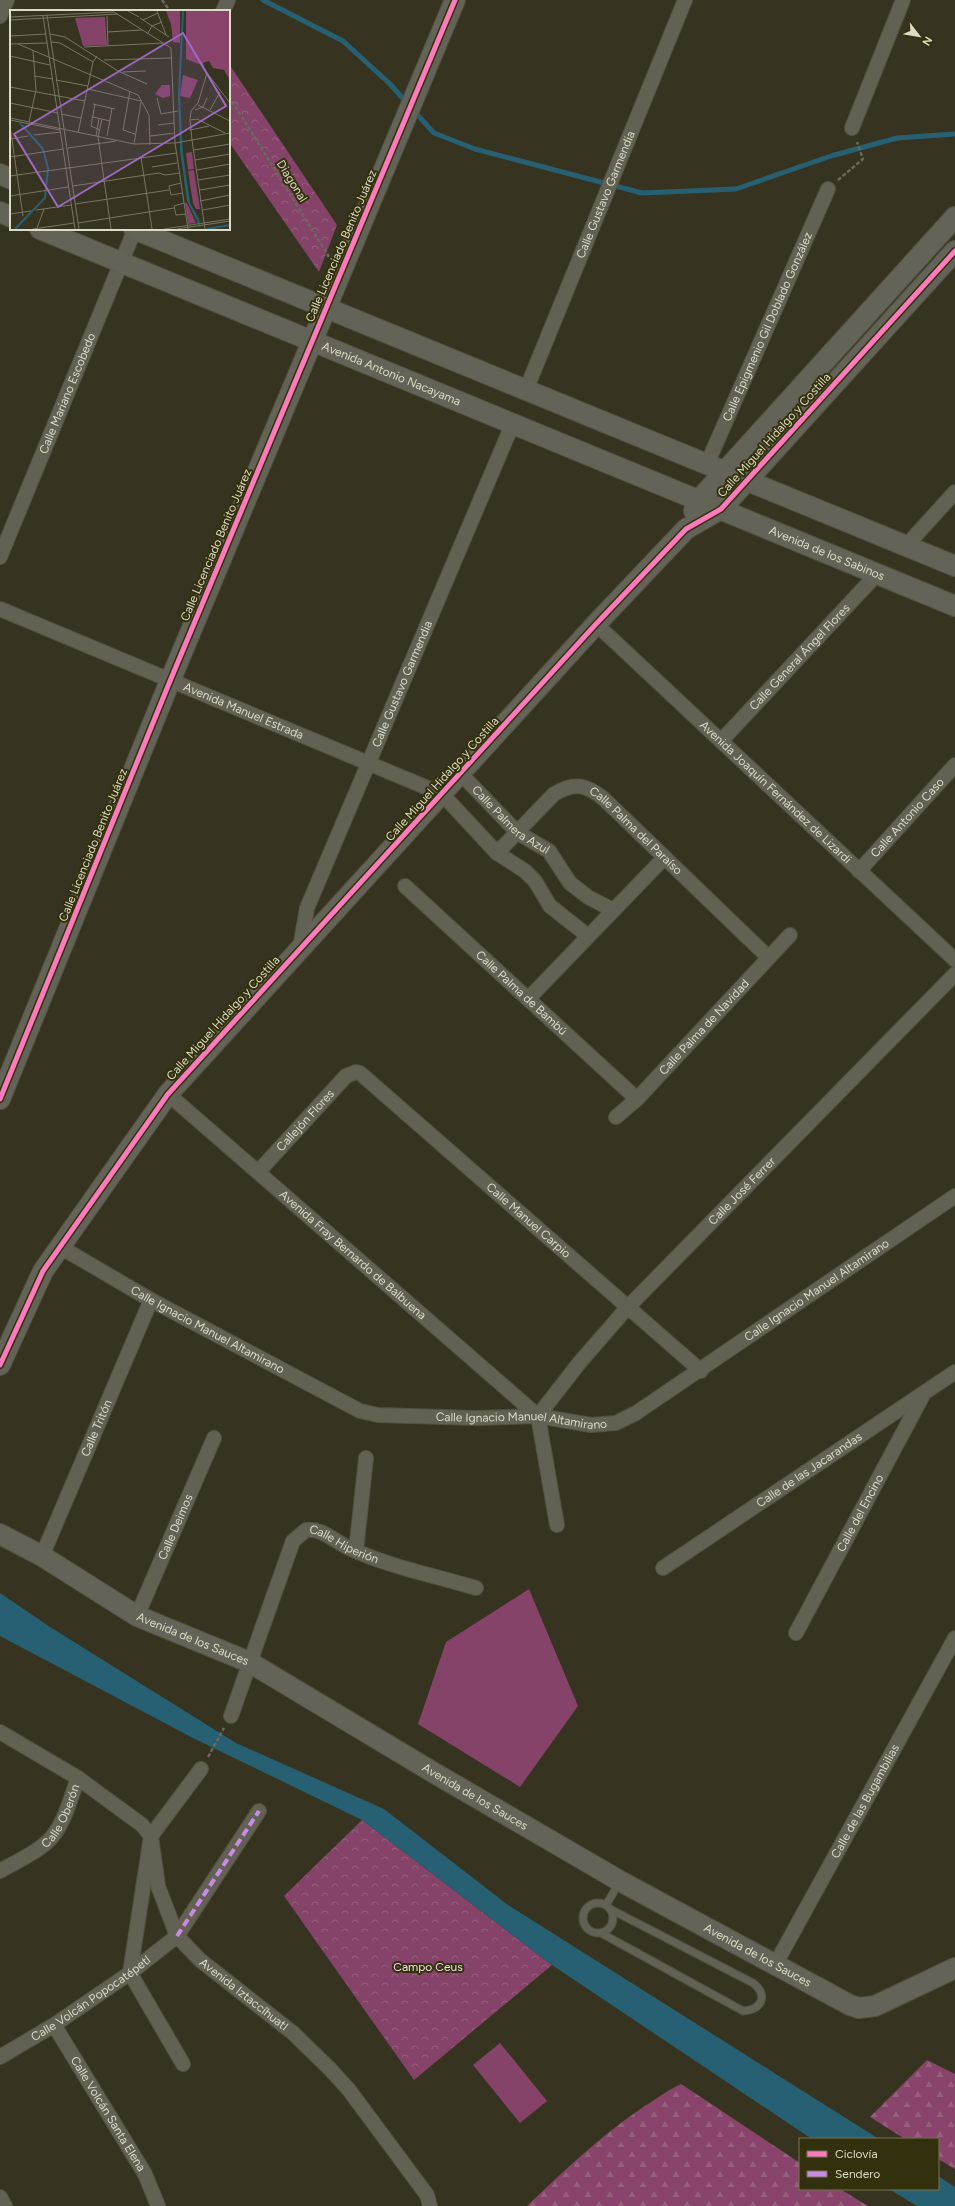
<svg xmlns="http://www.w3.org/2000/svg" width="955" height="2206" viewBox="0 0 955 2206" font-family="Figtree,sans-serif">
	<style>
		.forest { fill: url(#forest-firs) }
		.park { fill: url(#park-crowns) }
		.pitch { fill: #864369 }
		.water { fill: #276072 }
		.lines { fill: none; stroke-linecap: round; stroke-linejoin: round }
		.stream { stroke: #276072; stroke-width: 5 }
		.lane-casing { stroke: #525140; stroke-width: 9 }
		.street-casing { stroke: #525140; stroke-width: 16 }
		.secondary-casing { stroke: #525140; stroke-width: 22 }
		.path { stroke: #6a695c; stroke-width: 2.5; stroke-dasharray: 4 2; stroke-linecap: butt }
		.lane { stroke: #626154; stroke-width: 7 }
		.street { stroke: #626154; stroke-width: 14 }
		.secondary { stroke: #646358; stroke-width: 20 }
		.quiet { stroke: #ca8be6; stroke-width: 4; stroke-dasharray: 8 4; stroke-linecap: butt }
		.cycleway-casing { stroke: #33300d; stroke-width: 8 }
		.cycleway { stroke: #fd7abc; stroke-width: 5 }
		.labels { text-anchor: middle; dominant-baseline: central; stroke-width: 4; stroke-linejoin: round; paint-order: stroke }
		.street-label { font-size: 12px; fill: #dcdbc7; stroke: #33300d }
		.park-label { font-size: 12px; fill: #f4dde9; stroke: #33300d }
		.inset-river { fill: none; stroke: #276072; stroke-width: 2 }
		.inset-road { fill: none; stroke: #787763; stroke-width: 1 }
		.view { fill: #9d69c2; fill-opacity: 0.15; stroke: #9d69c2; stroke-width: 2 }
		.inset-edge { fill: none; stroke: #dcdbc7; stroke-width: 2 }
	</style>
	<defs>
		<pattern id="forest-firs" width="22" height="20" patternUnits="userSpaceOnUse"><rect width="22" height="20" fill="#88446a"/><path d="M5 1l3.5 6h-7zM16 11l3.5 6h-7z" fill="#985e7e"/></pattern>
		<pattern id="park-crowns" width="20" height="18" patternUnits="userSpaceOnUse"><rect width="20" height="18" fill="#864369"/><path d="M2 6a3 3 0 1 1 6 0M12 15a3 3 0 1 1 6 0" fill="none" stroke="#965e7d"/></pattern>
	</defs>
	<rect width="100%" height="100%" fill="#363420"/>
	<g class="forest">
		<polygon points="927,2060 955,2074 955,2169 938,2159 938,2139 905,2139 870,2117"/>
		<path d="M681 2084 800 2163V2189H840L868 2206H527C563 2172 598 2138 639 2110 653 2101 666 2091 681 2084Z"/>
	</g>
	<g class="park">
		<polygon points="229,64 337,225 319,272 229,142"/>
		<polygon points="362,1820 552,1965 414,2080 284,1896"/>
	</g>
	<g class="pitch">
		<polygon points="529,1589 578,1706 520,1787 418,1724 446,1642"/>
		<polygon points="500,2043 547,2101 520,2123 473,2065"/>
	</g>
	<g class="water">
		<polygon points="0,1593 50,1627 236,1743 384,1809 508,1905 879,2139 812,2139 552,1965 362,1820 193,1738 0,1636"/>
		<polygon points="938,2176 955,2187 955,2206 917,2206 889,2189 938,2189"/>
	</g>
	<g class="lines">
		<g class="stream">
			<polyline points="263,0 343,41 390,84 407,103"/>
			<polyline points="414,111 434,133 475,149 642,193 736,189 831,156 897,138 955,134"/>
		</g>
		<g class="lane-casing">
			<g id="lane">
				<circle cx="598" cy="1918" r="15"/>
				<polyline points="606,1905 619,1883"/>
				<path d="M601 1933 743 2011C761 2010 769 1996 753 1983L610 1909"/>
			</g>
		</g>
		<g class="street-casing">
			<g id="street">
				<polyline points="223,11 228,0"/>
				<polyline points="0,16 7,0"/>
				<polyline points="852,128 903,0"/>
				<path id="s1" d="M526 390 685 0"/>
				<path id="s2" d="M707 464 828 189"/>
				<polyline points="906,546 955,492"/>
				<path id="s3" d="M0 557 135 229"/>
				<path id="s4" d="M0 609 442 794 497 853 525 871 535 881 550 906 588 936"/>
				<path id="s5" d="M596 624 955 960"/>
				<path id="s6" d="M721 741 878 573"/>
				<path id="s7" d="M461 774 518 833 549 851 570 883 588 897 613 910"/>
				<path id="s8" d="M497 853 554 794C574 782 586 784 604 799L768 957"/>
				<path id="s9" d="M859 871 955 765"/>
				<path id="s10" d="M405 886 637 1099"/>
				<path id="s11" d="M300 948 307 908 513 423"/>
				<polyline points="528,999 664,858"/>
				<path id="s12" d="M168 1094 538 1416"/>
				<path id="s13" d="M616 1117 637 1099 790 935"/>
				<path id="s14" d="M258 1172 346 1076 356 1072 360 1073 701 1371"/>
				<path id="s15" d="M62 1248 151 1300 360 1411 378 1415 476 1418 538 1416 591 1425 616 1423 636 1413 955 1196"/>
				<path id="s16" d="M538 1416 580 1362 627 1308 955 974"/>
				<polyline points="538,1416 557,1525"/>
				<polyline points="356,1551 366,1458"/>
				<path id="s17" d="M42 1556 151 1300"/>
				<path id="s18" d="M663 1568 955 1372"/>
				<path id="s19" d="M137 1616 214 1438"/>
				<path id="s20" d="M796 1633 923 1395"/>
				<path id="s21" d="M231 1716 293 1541 306 1530C321 1528 332 1539 345 1546 385 1566 433 1575 476 1588"/>
				<path id="s22" d="M0 1732 78 1778 142 1825 151 1836 158 1886 177 1936 200 1960 293 2033 331 2070 349 2090 427 2195 430 2206"/>
				<path id="s23" d="M0 1871C17 1861 39 1852 52 1837 65 1821 71 1797 78 1778"/>
				<path id="s24" d="M775 1965 955 1638"/>
				<path id="s25" d="M54 2025 145 2174 158 2206"/>
				<path id="s26" d="M0 2057 54 2025 130 1973 177 1936 259 1811"/>
				<polyline points="183,2064 130,1973 151,1836 201,1769"/>
				<polyline points="0,2197 5,2206"/>
			</g>
		</g>
		<g class="secondary-casing">
			<g id="secondary">
				<polyline points="0,174 11,179"/>
				<polyline points="0,212 11,217"/>
				<path id="s27" d="M40 229 955 606"/>
				<polyline points="134,229 955,566"/>
				<polyline points="694,511 699,500 955,217"/>
				<polyline points="0,1099 170,681 455,0"/>
				<polyline points="0,1365 43,1271 168,1094 596,624 686,529 721,509 955,251"/>
				<path id="s28" d="M0 1534 42 1556 137 1616 249 1662 436 1774 620 1881 850 2005 859 2008 875 2006 955 1968"/>
			</g>
		</g>
		<g class="path">
			<polyline points="162,0 170,11"/>
			<polyline points="229,96 329,257"/>
			<polyline points="838,180 863,159 857,142"/>
			<polyline points="208,1757 224,1728"/>
		</g>
		<use href="#lane" class="lane"/>
		<use href="#street" class="street"/>
		<use href="#secondary" class="secondary"/>
		<polyline class="quiet" points="177,1936 259,1811"/>
		<g class="cycleway-casing">
			<g id="cycleway">
				<polyline points="0,1099 170,681 455,0"/>
				<polyline points="0,1365 43,1271 168,1094 596,624 686,529 721,509 955,251"/>
			</g>
		</g>
		<use href="#cycleway" class="cycleway"/>
	</g>
	<g class="labels">
		<g class="street-label">
			<text transform="translate(292 181) rotate(58)">Diagonal</text>
			<text stroke="none"><textPath href="#s1" startOffset="211">Calle Gustavo Garmendia</textPath></text>
			<text transform="translate(341 246) rotate(-67)">Calle Licenciado Benito Juárez</text>
			<text stroke="none"><textPath href="#s2" startOffset="150">Calle Epigmenio Gil Doblado González</textPath></text>
			<text stroke="none"><textPath href="#s27" startOffset="380">Avenida Antonio Nacayama</textPath></text>
			<text stroke="none"><textPath href="#s3" startOffset="177">Calle Mariano Escobedo</textPath></text>
			<text transform="translate(774 435) rotate(-48)">Calle Miguel Hidalgo y Costilla</text>
			<text transform="translate(216 545) rotate(-67)">Calle Licenciado Benito Juárez</text>
			<text stroke="none"><textPath href="#s27" startOffset="851">Avenida de los Sabinos</textPath></text>
			<text stroke="none"><textPath href="#s6" startOffset="115">Calle General Ángel Flores</textPath></text>
			<text stroke="none"><textPath href="#s11" startOffset="284">Calle Gustavo Garmendia</textPath></text>
			<text stroke="none"><textPath href="#s4" startOffset="264">Avenida Manuel Estrada</textPath></text>
			<text transform="translate(442 779) rotate(-48)">Calle Miguel Hidalgo y Costilla</text>
			<text stroke="none"><textPath href="#s5" startOffset="246">Avenida Joaquín Fernández de Lizardi</textPath></text>
			<text stroke="none"><textPath href="#s9" startOffset="72">Calle Antonio Caso</textPath></text>
			<text stroke="none"><textPath href="#s7" startOffset="68">Calle Palmera Azul</textPath></text>
			<text stroke="none"><textPath href="#s8" startOffset="182">Calle Palma del Paraíso</textPath></text>
			<text transform="translate(93 845) rotate(-68)">Calle Licenciado Benito Juárez</text>
			<text stroke="none"><textPath href="#s10" startOffset="158">Calle Palma de Bambú</textPath></text>
			<text transform="translate(223 1018) rotate(-48)">Calle Miguel Hidalgo y Costilla</text>
			<text stroke="none"><textPath href="#s13" startOffset="126">Calle Palma de Navidad</textPath></text>
			<text stroke="none"><textPath href="#s14" startOffset="70">Callejón Flores</textPath></text>
			<text stroke="none"><textPath href="#s16" startOffset="304">Calle José Ferrer</textPath></text>
			<text stroke="none"><textPath href="#s14" startOffset="369">Calle Manuel Carpio</textPath></text>
			<text stroke="none"><textPath href="#s12" startOffset="245">Avenida Fray Bernardo de Balbuena</textPath></text>
			<text stroke="none"><textPath href="#s15" startOffset="838">Calle Ignacio Manuel Altamirano</textPath></text>
			<text stroke="none"><textPath href="#s15" startOffset="167">Calle Ignacio Manuel Altamirano</textPath></text>
			<text stroke="none"><textPath href="#s15" startOffset="502">Calle Ignacio Manuel Altamirano</textPath></text>
			<text stroke="none"><textPath href="#s17" startOffset="139">Calle Tritón</textPath></text>
			<text stroke="none"><textPath href="#s18" startOffset="176">Calle de las Jacarandas</textPath></text>
			<text stroke="none"><textPath href="#s20" startOffset="136">Calle del Encino</textPath></text>
			<text stroke="none"><textPath href="#s19" startOffset="97">Calle Deimos</textPath></text>
			<text stroke="none"><textPath href="#s21" startOffset="244">Calle Hiperión</textPath></text>
			<text stroke="none"><textPath href="#s28" startOffset="220">Avenida de los Sauces</textPath></text>
			<text stroke="none"><textPath href="#s28" startOffset="544">Avenida de los Sauces</textPath></text>
			<text stroke="none"><textPath href="#s24" startOffset="187">Calle de las Bugambilias</textPath></text>
			<text stroke="none"><textPath href="#s23" startOffset="85">Calle Oberón</textPath></text>
			<text stroke="none"><textPath href="#s28" startOffset="868">Avenida de los Sauces</textPath></text>
			<text stroke="none"><textPath href="#s22" startOffset="377">Avenida Iztaccíhuatl</textPath></text>
			<text stroke="none"><textPath href="#s26" startOffset="108">Calle Volcán Popocatépetl</textPath></text>
			<text stroke="none"><textPath href="#s25" startOffset="104">Calle Volcán Santa Elena</textPath></text>
		</g>
		<g class="park-label">
			<text x="428" y="1967">Campo Ceus</text>
		</g>
	</g>
	<g transform="translate(10 10)">
		<rect width="220" height="220" fill="#363420"/>
		<path d="M156 1H170V33L163 32 161 14ZM176 1H220V70L214 60 203 58 199 51 193 53 194 56 176 49Z" fill="#88446a"/>
		<path d="M95 7 97 35 73 36 65 8ZM173 65 188 70 180 88 170 86ZM184 160 190 199H186L183 193 178 161ZM175 193H177L186 213 178 214Z" fill="#864369"/>
		<path d="M152 75H160V86L153 88 145 84ZM182 142 184 159 178 160 176 143Z" fill="#864369"/>
		<path d="M172 1H174L170 86 173 144 180 193 189 209 191 219 177 191 170 140 168 85Z" fill="#276072"/>
		<path class="inset-river" d="M5 219 35 188 38 158 33 139 10 113M197 219 220 215"/>
		<path class="inset-road" d="M118 1 129 7M147 1 156 25M37 5 69 219M33 6 65 219M97 6 98 36M0 7 104 2 161 38 165 133 178 219M130 8 159 27M0 10 108 4M133 10 148 3M97 22 132 20M138 23 142 16 152 12M40 24 55 27 108 61 137 74M0 26 36 24M41 32 50 33 83 52M0 34 37 33M8 34 128 85 139 105 140 135M74 37 153 33M0 46 40 55M94 50 162 48M113 62 136 61M24 66 43 69M46 70 78 76M0 77 75 91M78 79 131 91M120 81 113 120 125 124M147 88 151 104 168 101M0 93 48 103M220 93 197 63 188 93 181 101 180 110 182 130 220 123M83 94 105 99M85 94 81 116 90 120M188 95 220 111M185 100 193 97 197 88M200 100 210 82M51 104 71 108M83 107 100 111M0 108 124 134 165 133M92 109 88 127 101 219M0 110 50 120M180 110 187 109 215 123M19 112 26 80 23 40M148 115 164 113M0 116 13 206M180 120 199 116M68 123 83 52 87 46M24 125 51 122M86 126 89 109M97 126 102 98M140 126 165 123M0 129 18 126M165 133 182 130 195 219M124 134 131 92M58 138 106 131M184 140 220 134M0 147 53 139M131 147 142 219M185 150 220 144M142 157 167 153M187 160 220 154M0 166 167 143M188 170 220 165M171 173 159 176 161 185 173 183M63 176 149 163 155 165 170 163M190 180 220 175M0 186 58 177M190 191 220 185M174 193 164 196 166 205 176 204M65 194 159 180M26 200 61 195M193 200 220 195M0 204 21 201M68 213 164 198M27 218 34 199M23 219 64 213M154 219 220 209M167 219 220 211"/>
		<path class="view" d="M173 23 216 96 48 197 4 124Z"/>
		<rect width="220" height="220" class="inset-edge"/>
	</g>
	<rect x="799" y="2138" width="140" height="52" fill="#33300d" stroke="#777457"/>
	<rect x="807" y="2151" width="20" height="6" fill="#fd7abc" stroke="#777457"/>
	<text x="835" y="2158" font-size="12" fill="#dcdbc7">Ciclovía</text>
	<rect x="807" y="2171" width="20" height="6" fill="#ca8be6" stroke="#777457"/>
	<text x="835" y="2178" font-size="12" fill="#dcdbc7">Sendero</text>
	<g transform="translate(919 36) rotate(121)" stroke="#33300d" stroke-width="3" paint-order="stroke">
	<path d="M0-3L7 15L0 10L-7 15Z" fill="#dcdbc7"/>
	<text y="-6" font-size="11" font-weight="bold" text-anchor="middle" fill="#dcdbc7">N</text>
	</g>
</svg>
